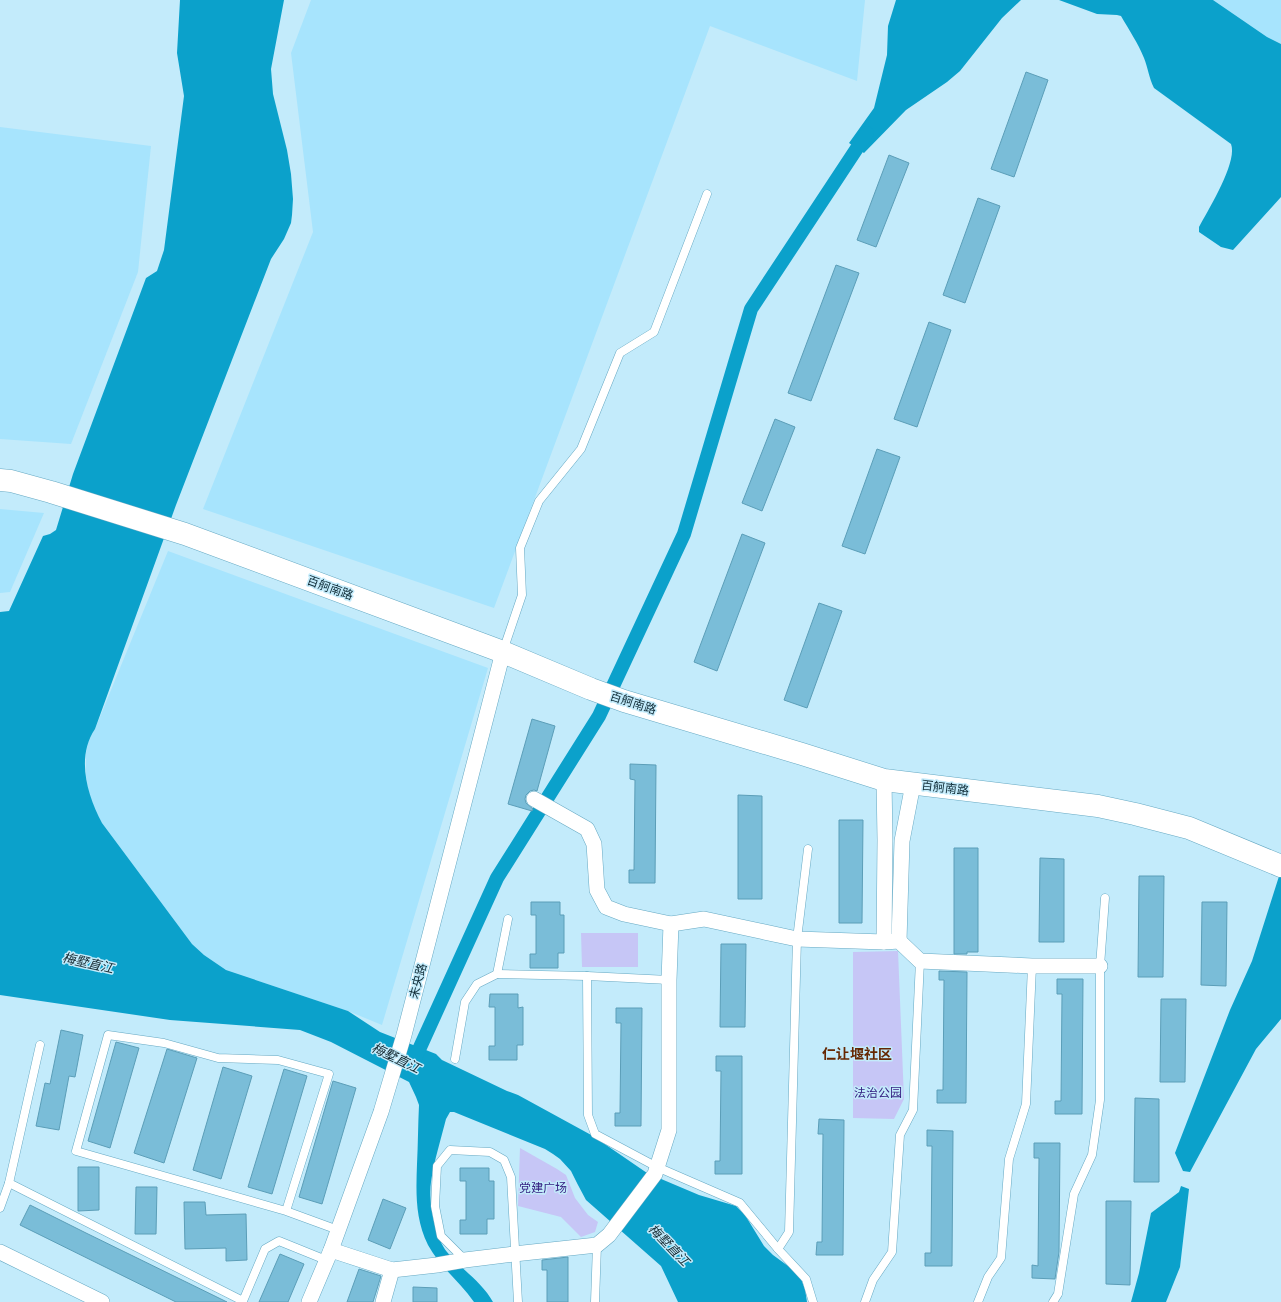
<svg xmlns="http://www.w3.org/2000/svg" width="1281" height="1302" viewBox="0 0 1281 1302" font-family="Helvetica,'Noto Sans SC',sans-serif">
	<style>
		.built { fill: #a7e4fd }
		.green { fill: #c6c6f6 }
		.water { fill: #0ba1cb }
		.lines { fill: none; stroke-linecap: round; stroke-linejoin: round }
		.canal { stroke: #0ba1cb; stroke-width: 14 }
		.building { fill: #7abdd8; stroke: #5b9eb8 }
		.lane-casing { stroke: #66a9c3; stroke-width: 9 }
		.street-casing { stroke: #66a9c3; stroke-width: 16 }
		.secondary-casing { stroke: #66a9c3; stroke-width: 23 }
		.lane { stroke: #fff; stroke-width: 8 }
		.street { stroke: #fff; stroke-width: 15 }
		.secondary { stroke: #fff; stroke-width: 22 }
		.labels { text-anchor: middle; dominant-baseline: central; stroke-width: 3; stroke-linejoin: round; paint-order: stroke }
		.street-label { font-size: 12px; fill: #0f2b36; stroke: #c3ebfb }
		.park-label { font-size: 12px; fill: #362183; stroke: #c3ebfb }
		.water-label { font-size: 13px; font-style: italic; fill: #182d35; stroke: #c3ebfb }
		.quarter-label { font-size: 14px; font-weight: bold; fill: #652702; stroke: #c3ebfb }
	</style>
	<rect width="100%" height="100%" fill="#c3ebfb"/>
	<g class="built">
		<polygon points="311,0 865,0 857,81 710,26 494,608 203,509 313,232 291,53"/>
		<polygon points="1213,0 1281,0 1281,44 1267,37"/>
		<polygon points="0,127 151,146 138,272 71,444 0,439"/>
		<polygon points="0,509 44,513 10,592 0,593"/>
		<polygon points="168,551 488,668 382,1025 348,1011 226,970 204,955 192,944 102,823 94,809 89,793 86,777 86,752 87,744 95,729"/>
	</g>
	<g class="green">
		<polygon points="581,933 638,933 638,967 582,967"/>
		<polygon points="898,951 904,1099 894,1119 853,1118 853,952"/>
		<polygon points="520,1148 557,1169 566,1175 575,1198 588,1215 598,1222 595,1232 581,1237 561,1217 518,1206"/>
	</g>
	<g class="water">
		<path d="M180 0H284L271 69 273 94 287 150 291 174 293 199 292 215 291 223 284 239 271 259 176 505 95 729C76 757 87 795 102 823L192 944 204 955 226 970 348 1011 380 1032 436 1054 442 1060 507 1091 518 1095 593 1136 647 1173 699 1195 736 1206 745 1215 764 1246 773 1255 799 1274 805 1289 807 1302H678L661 1266 586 1200 578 1185 571 1171 560 1159 553 1154 545 1149 454 1112H450L446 1119C441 1139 434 1161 431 1182 428 1201 435 1237 447 1252 461 1269 482 1282 493 1302H474C460 1282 440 1267 428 1245 415 1219 416 1192 417 1164 418 1144 418 1125 419 1105L416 1097 409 1082 331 1042 300 1030 170 1020 0 995V612L9 611 43 536 50 534 56 530 73 474 146 278 157 271 164 250 184 96 177 53Z"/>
		<polygon points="896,0 1021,0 1002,18 960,71 947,82 906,110 864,153 849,143 874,108 887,55 888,26"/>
		<path d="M1059 0H1213L1267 37 1281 44V197L1233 250 1221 247 1199 232V227C1208 210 1238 162 1231 144L1154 88C1149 78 1148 68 1144 58 1138 43 1129 30 1121 16L1117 15 1097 14Z"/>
		<polygon points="1281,870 1281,1019 1256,1049 1190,1172 1183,1171 1175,1153 1230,1010 1252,961"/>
		<polygon points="1181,1186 1189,1189 1180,1267 1166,1302 1131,1302 1139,1273 1151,1213 1179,1192"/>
	</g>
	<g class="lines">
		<polyline class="canal" points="412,1065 497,878 599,716 684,534 751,309 867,133"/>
	</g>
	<g class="building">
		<polygon points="1026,72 1048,80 1014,177 991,169"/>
		<polygon points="889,155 909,163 876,247 857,240"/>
		<polygon points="978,198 1000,206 965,303 943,295"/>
		<polygon points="836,265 859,273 811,401 788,393"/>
		<polygon points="929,322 951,330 917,427 894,419"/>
		<polygon points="775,419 795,427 762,511 742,503"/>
		<polygon points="877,449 900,457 865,554 842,546"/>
		<polygon points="742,534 765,543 717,671 694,662"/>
		<polygon points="819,603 842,611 807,708 784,700"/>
		<polygon points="532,719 555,726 537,791 534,790 530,791 526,795 525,799 526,803 533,809 532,811 508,804"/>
		<polygon points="630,764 656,765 655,883 629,883 629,870 634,870 635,780 630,779"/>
		<polygon points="738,795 762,796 762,899 738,899"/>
		<polygon points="839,820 863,820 862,923 839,923"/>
		<polygon points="954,848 978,848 978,952 967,952 967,954 954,954"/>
		<polygon points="1040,858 1064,859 1064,942 1039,942"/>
		<polygon points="1139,876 1164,876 1163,977 1138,977"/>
		<polygon points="531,902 560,902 560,915 564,915 564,953 558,953 558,968 530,968 530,954 536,954 536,915 531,915"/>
		<polygon points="1202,902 1227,902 1226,986 1201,985"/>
		<polygon points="721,944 746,944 745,1027 720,1027"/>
		<polygon points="939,971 967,972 966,1103 937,1103 937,1090 943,1090 944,980 939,980"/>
		<polygon points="1057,979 1083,979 1082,1114 1055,1114 1055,1101 1061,1101 1062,994 1057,994"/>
		<polygon points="490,994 518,994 518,1008 523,1007 523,1045 517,1045 517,1060 489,1060 489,1046 495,1046 495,1007 489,1007"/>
		<polygon points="1161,999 1186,999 1185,1082 1160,1082"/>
		<polygon points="616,1008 642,1008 641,1126 615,1126 615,1113 620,1113 621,1023 616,1023"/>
		<polygon points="61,1030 83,1035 75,1077 69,1076 59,1130 36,1126 45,1083 50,1084"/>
		<polygon points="116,1042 139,1048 110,1148 88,1141"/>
		<polygon points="167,1049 197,1058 164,1163 134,1153"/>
		<polygon points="716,1056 742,1056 742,1174 715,1174 715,1161 720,1161 721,1071 716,1071"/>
		<polygon points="223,1067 252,1076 221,1179 193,1170"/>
		<polygon points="284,1069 307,1076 272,1194 248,1187"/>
		<polygon points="333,1081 356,1088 322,1204 299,1197"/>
		<polygon points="1135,1098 1159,1099 1159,1182 1134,1182"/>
		<polygon points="819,1119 844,1120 843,1255 816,1255 817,1242 822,1242 823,1134 818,1134"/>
		<polygon points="927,1130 953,1131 952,1266 925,1266 925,1253 931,1253 932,1146 927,1146"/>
		<polygon points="1034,1143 1060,1143 1059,1252 1055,1279 1032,1278 1032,1265 1038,1266 1039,1158 1034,1158"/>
		<polygon points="78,1167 99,1167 99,1210 78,1211"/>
		<polygon points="460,1168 489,1168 489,1181 494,1181 494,1219 487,1219 487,1234 460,1234 460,1220 466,1220 466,1181 460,1181"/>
		<polygon points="136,1187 157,1187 156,1234 135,1234"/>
		<polygon points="383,1199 406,1208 390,1249 368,1240"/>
		<polygon points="1106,1201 1131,1201 1130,1285 1106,1284"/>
		<polygon points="184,1202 205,1202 206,1215 246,1214 247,1260 226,1261 226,1248 185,1249"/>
		<polygon points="30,1205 86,1233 227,1302 176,1302 20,1225"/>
		<polygon points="280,1254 304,1264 288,1302 259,1302"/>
		<polygon points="568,1257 568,1302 547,1302 547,1270 542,1270 542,1260"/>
		<polygon points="359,1269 381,1276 373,1302 347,1302"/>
		<polygon points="413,1287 437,1288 437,1302 413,1302"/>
	</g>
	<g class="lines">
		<g class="lane-casing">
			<g id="lane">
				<polyline points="503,651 522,595 520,548 539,501 581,449 620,353 654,332 707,194"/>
				<polyline points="497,974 587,976 669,980"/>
				<polyline points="587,976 588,1115 595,1134 657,1167 740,1203 778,1249 806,1279 813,1302"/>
				<polyline points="455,1059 465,1002 477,984 497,974 508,919"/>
				<polyline points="9,1183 243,1301 265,1249 279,1241 326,1260"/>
				<polyline points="0,1208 9,1183 40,1045"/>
				<polyline points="286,1211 329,1074 278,1060 218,1058 164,1043 108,1035 76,1151 286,1211 338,1230"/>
				<polyline points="778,1249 789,1232 797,939 808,849"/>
				<polyline points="465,1260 441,1236 435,1206 437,1166 450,1150 490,1152 504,1160 511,1177 518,1302"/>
				<polyline points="595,1302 597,1245"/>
				<polyline points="865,1302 873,1280 892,1252 900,1135 913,1110 920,961"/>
				<polyline points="978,1302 988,1277 1001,1258 1009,1159 1026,1104 1032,966"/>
				<polyline points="1053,1302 1058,1294 1074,1194 1092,1155 1100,1100 1100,966 1105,898"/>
			</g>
		</g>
		<g class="street-casing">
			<g id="street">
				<polyline points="884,780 885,840 884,942"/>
				<polyline points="534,799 587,829 594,844 597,890 606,907 624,914 671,924 704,919 797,939 884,942 899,941 920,961 1032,966 1100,966"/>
				<polyline points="899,941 902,841 913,784"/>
				<polyline points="331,1250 392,1270 437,1265 465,1260 514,1254 597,1245 609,1235 655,1174 669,1130 669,980 671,924"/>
				<polyline points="0,1252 102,1302"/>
				<polyline points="309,1302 331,1250 381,1112 404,1035 503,652"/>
				<polyline points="383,1302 392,1270"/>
			</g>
		</g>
		<g class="secondary-casing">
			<polyline id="secondary" points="0,480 11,481 51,492 185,534 503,652 591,689 624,701 802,754 884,780 1098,806 1135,814 1189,828 1281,866"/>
		</g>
		<use href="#lane" class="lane"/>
		<use href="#street" class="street"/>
		<use href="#secondary" class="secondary"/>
	</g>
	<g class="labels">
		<g class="street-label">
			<text transform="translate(330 588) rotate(20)">百舸南路</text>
			<text transform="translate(633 703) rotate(18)">百舸南路</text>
			<text transform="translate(945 788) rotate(7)">百舸南路</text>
			<text transform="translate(418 981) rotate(-75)">未央路</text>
		</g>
		<g class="park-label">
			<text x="878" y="1093">法治公园</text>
			<text x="543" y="1188">党建广场</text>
		</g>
		<g class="water-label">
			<text transform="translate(88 963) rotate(13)">梅墅直江</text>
			<text transform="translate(396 1058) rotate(26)">梅墅直江</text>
			<text transform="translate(669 1245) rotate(46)">梅墅直江</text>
		</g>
		<g class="quarter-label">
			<text x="857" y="1054">仁让堰社区</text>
		</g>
	</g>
</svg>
